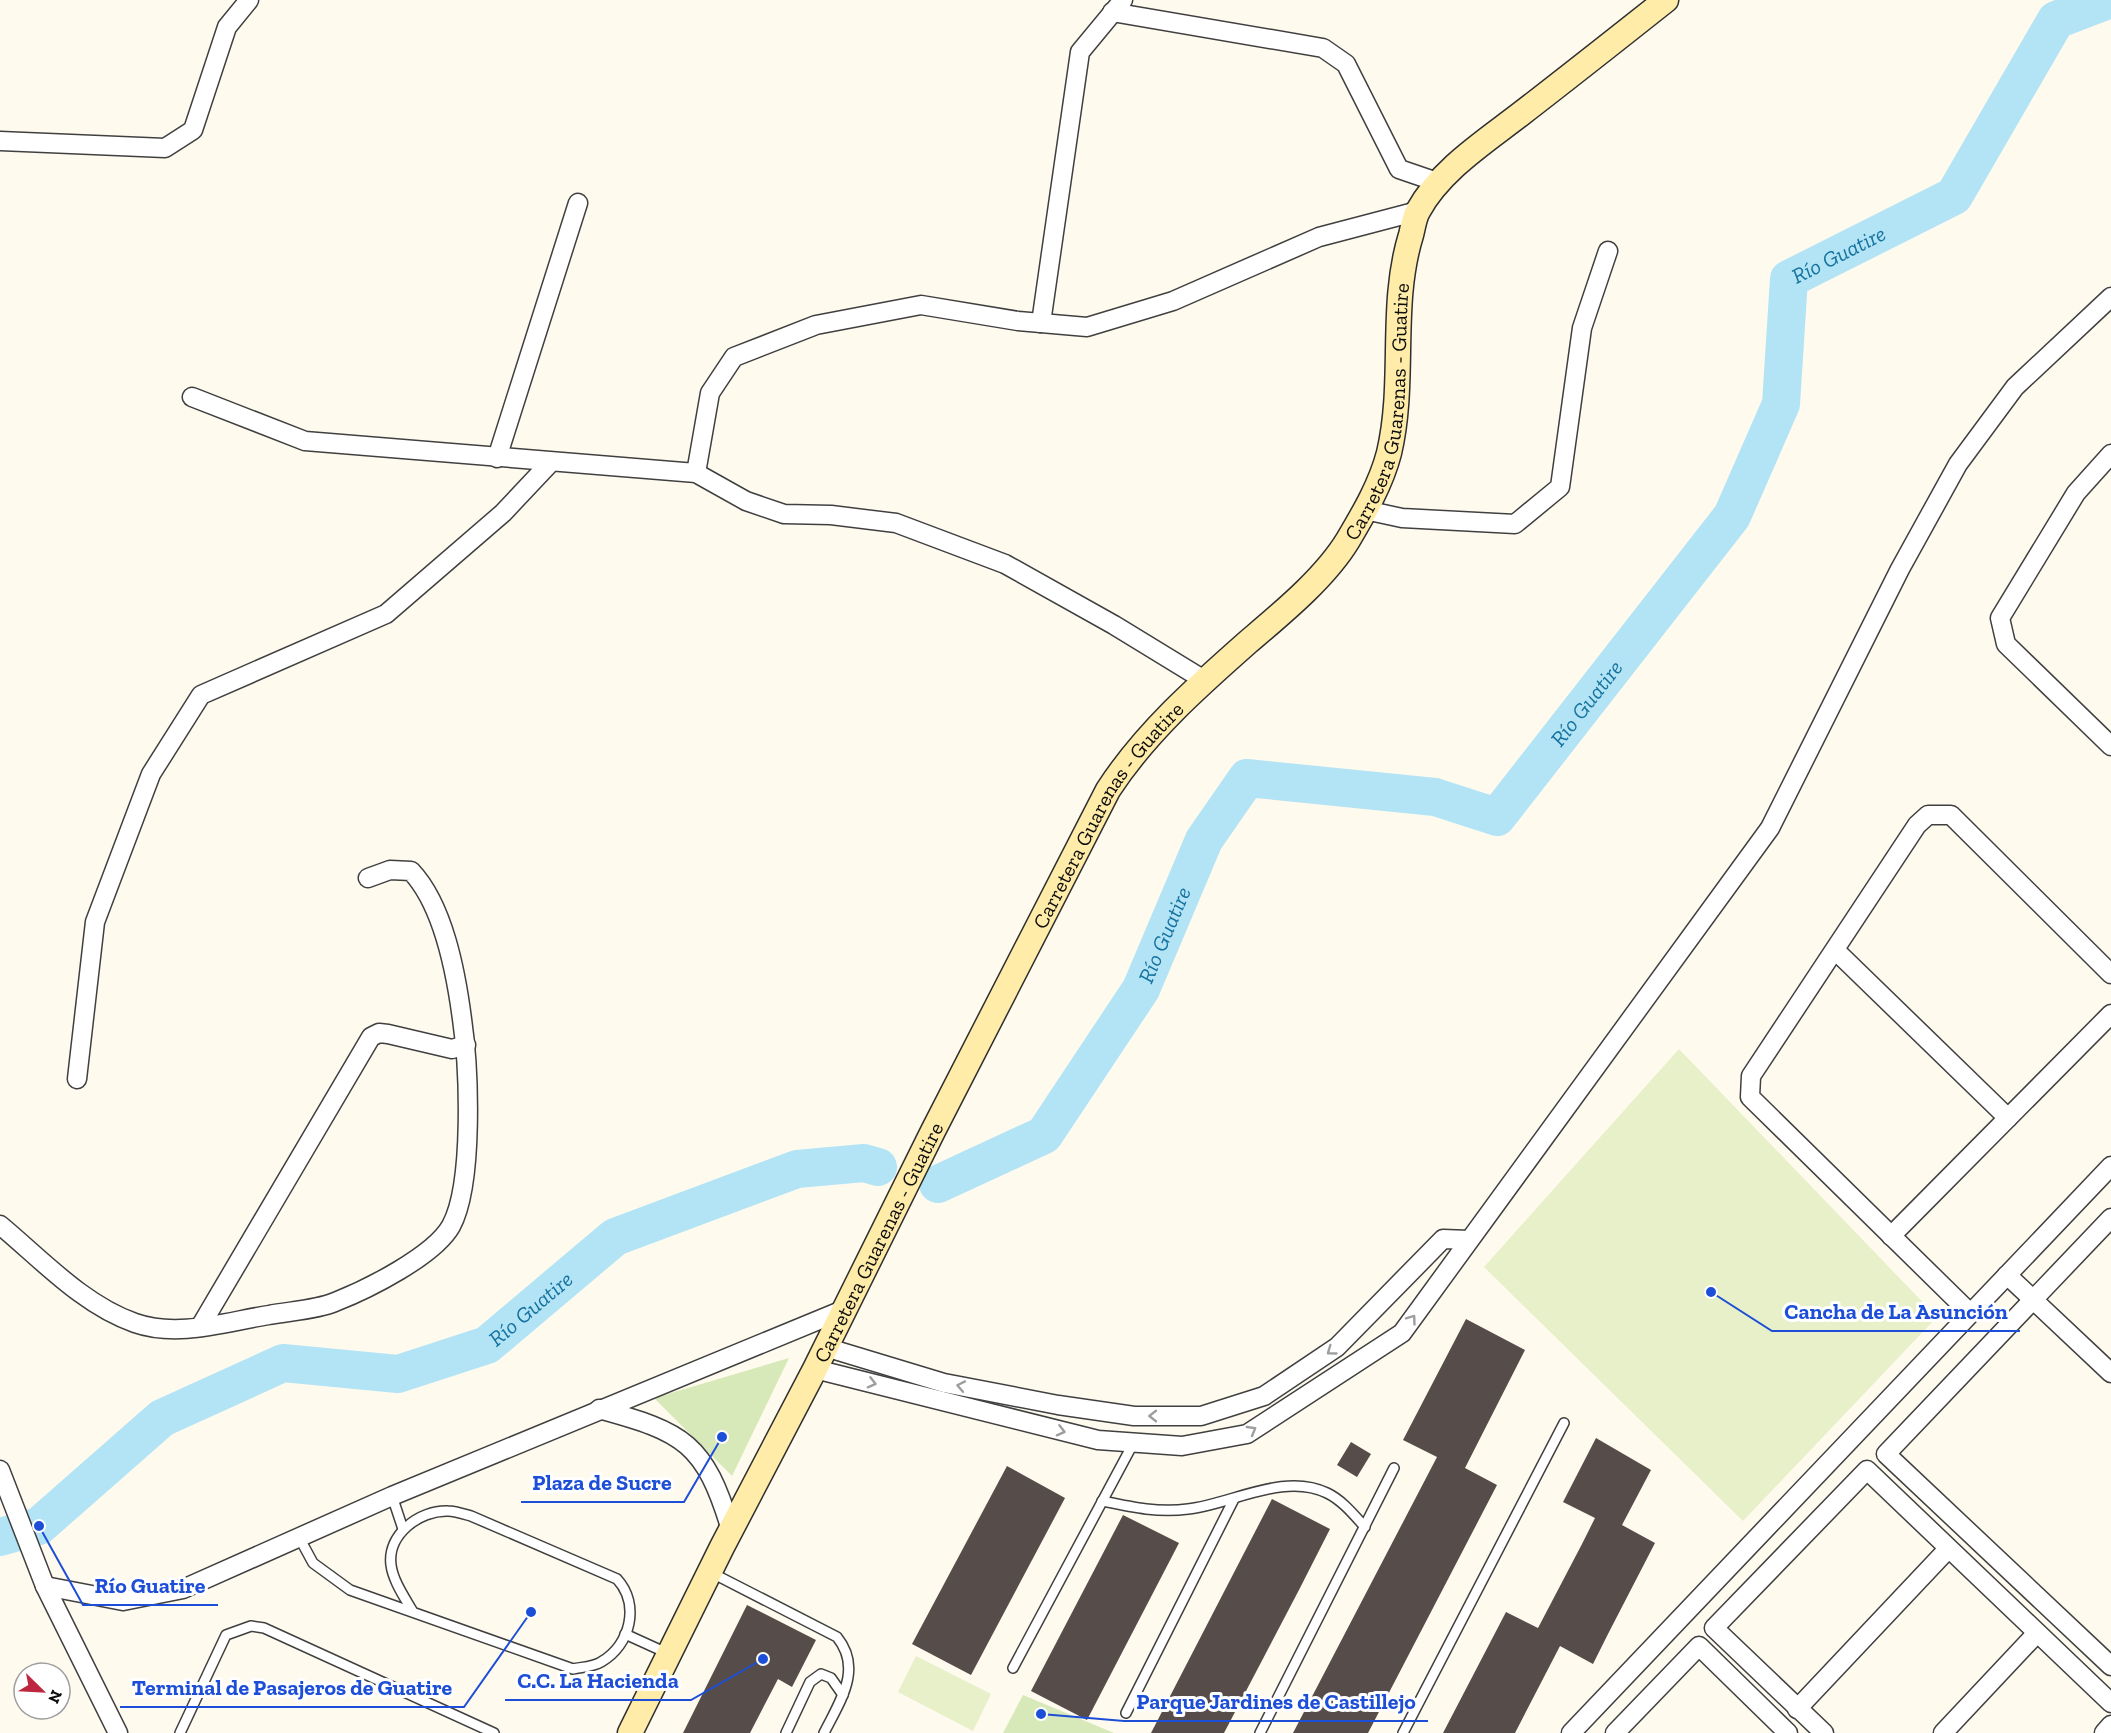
<svg xmlns="http://www.w3.org/2000/svg" width="2111" height="1733" viewBox="0 0 2111 1733" font-family="'Zilla Slab',serif">
	<style>
		.green { fill: #d7e9b8 }
		.pitch { fill: #e7f0c9 }
		.lines { fill: none; stroke-linecap: round; stroke-linejoin: round }
		.river { stroke: #b3e4f6; stroke-width: 38 }
		.building { fill: #564d4a }
		.service-casing { stroke: #404040; stroke-width: 12 }
		.minor-casing { stroke: #404040; stroke-width: 21 }
		.secondary-casing { stroke: #2f2f2f; stroke-width: 27 }
		.service { stroke: #fff; stroke-width: 9 }
		.minor { stroke: #fff; stroke-width: 18 }
		.secondary { stroke: #ffeca9; stroke-width: 24 }
		.oneway { stroke: #9e9e9e }
		.labels { text-anchor: middle; dominant-baseline: central; stroke-width: 6; stroke-linejoin: round; paint-order: stroke }
		.street-label { font-size: 21px; fill: #0d0d0d; stroke: #fff }
		.water-label { font-size: 22px; font-style: italic; fill: #16739f; stroke: #fff }
		.leader { fill: none; stroke: #1d4ed8; stroke-width: 2 }
		.callout-dot { fill: #1d4ed8; stroke: #fff; stroke-width: 2 }
		.callout-label { font-size: 22px; text-anchor: middle; font-weight: bold; fill: #1d4ed8; stroke: #fff; stroke-width: 6; stroke-linejoin: round; paint-order: stroke }
	</style>
	<rect width="100%" height="100%" fill="#fffaee"/>
	<g class="green">
		<polygon points="789,1358 732,1476 654,1398"/>
		<polygon points="1023,1695 1114,1733 1003,1733"/>
	</g>
	<g class="pitch">
		<polygon points="1679,1049 1937,1317 1743,1521 1484,1267"/>
		<polygon points="916,1656 991,1694 973,1731 898,1692"/>
	</g>
	<g class="lines">
		<g class="river">
			<path id="s1" d="M938 1184 1044 1135 1141 989 1204 840 1247 778 1435 797 1497 817 1732 516 1781 404 1789 279 1954 196 2056 20 2108 0"/>
			<path id="s2" d="M0 1537 39 1526 162 1418 283 1363 398 1374 487 1345 615 1237 797 1169 864 1163 878 1167"/>
		</g>
	</g>
	<g class="building">
		<polygon points="1466,1319 1525,1350 1465,1468 1497,1485 1368,1733 1293,1733 1437,1457 1403,1440"/>
		<polygon points="1596,1438 1651,1470 1622,1525 1655,1543 1608,1634 1593,1664 1560,1646 1515,1733 1443,1733 1506,1612 1538,1628 1582,1544 1595,1518 1563,1502"/>
		<polygon points="1351,1442 1371,1454 1357,1477 1337,1465"/>
		<polygon points="1007,1466 1065,1498 971,1675 912,1644"/>
		<polygon points="1272,1499 1330,1529 1300,1588 1224,1733 1151,1733"/>
		<polygon points="1123,1515 1179,1543 1087,1720 1031,1691"/>
		<polygon points="747,1605 816,1640 792,1687 778,1679 750,1733 683,1733"/>
	</g>
	<g class="lines">
		<g class="service-casing">
			<g id="service">
				<polyline points="392,1496 403,1529"/>
				<path d="M1102 1501C1131 1507 1158 1513 1188 1509 1232 1504 1284 1472 1327 1493 1342 1500 1354 1515 1365 1527"/>
				<path d="M300 1539 313 1563 350 1590 573 1669C582 1667 593 1667 601 1662 631 1645 640 1604 617 1579L471 1516C464 1514 455 1511 448 1511 419 1510 387 1535 391 1565 393 1581 405 1598 413 1612"/>
				<path d="M710 1572 837 1637C863 1669 840 1701 824 1733"/>
				<polyline points="625,1634 669,1654"/>
				<polyline points="1013,1668 1134,1442"/>
				<polyline points="1126,1713 1234,1499"/>
				<polyline points="180,1733 226,1635 251,1626 264,1628 494,1733"/>
				<polyline points="786,1733 810,1682 821,1674 831,1678 843,1695"/>
				<polyline points="1260,1733 1394,1468"/>
				<polyline points="1403,1733 1564,1423"/>
			</g>
		</g>
		<g class="minor-casing">
			<g id="minor">
				<polyline points="1112,12 1323,48 1346,64 1399,169 1440,183"/>
				<polyline points="0,141 165,148 193,130 227,27 249,0"/>
				<polyline points="1041,323 1080,52 1123,0"/>
				<polyline points="192,397 305,441 696,473 746,501 784,514 831,515 896,523 1005,564 1114,625 1204,680"/>
				<polyline points="2111,454 2076,493 2000,618 2006,644 2111,746"/>
				<polyline points="497,458 578,203"/>
				<polyline points="696,473 710,393 734,357 816,325 921,305 1018,321 1087,327 1173,301 1319,237 1418,211"/>
				<polyline points="1365,510 1402,518 1515,524 1560,487 1582,328 1608,251"/>
				<polyline points="1835,950 2008,1118"/>
				<polyline points="77,1079 95,922 151,774 201,695 386,614 503,513 551,462"/>
				<polyline points="2111,1218 1886,1454 2111,1666"/>
				<path d="M0 1225C41 1259 83 1305 135 1323 178 1338 225 1322 269 1315 290 1311 316 1310 335 1302 368 1289 434 1256 451 1226 474 1184 469 1067 462 1019 456 973 444 906 411 871L390 870 368 878"/>
				<polyline points="1891,1236 2111,1014"/>
				<polyline points="2007,1275 2111,1373"/>
				<polyline points="1970,1313 1750,1097 1751,1076 1917,825 1928,815 1951,815 2111,974"/>
				<polyline points="200,1327 371,1037 379,1033 388,1034 452,1049 466,1045"/>
				<polyline points="825,1347 944,1383 1058,1405 1134,1416 1201,1416 1264,1396 1337,1347 1443,1239 1469,1240"/>
				<polyline points="815,1369 1098,1440 1182,1446 1247,1434 1402,1333 1770,828 1900,569 1958,464 2015,387 2111,297"/>
				<path d="M599 1409C684 1432 705 1443 731 1530"/>
				<polyline points="0,1470 45,1586 118,1733"/>
				<polyline points="45,1586 123,1601 183,1589 392,1496 843,1310"/>
				<polyline points="1797,1709 1948,1549"/>
				<polyline points="1571,1733 2111,1166"/>
				<polyline points="1615,1733 1699,1646 1788,1733"/>
				<polyline points="1824,1733 1714,1628 1867,1470 2111,1703"/>
				<polyline points="1943,1733 2037,1633"/>
				<polyline points="2104,1733 2111,1725"/>
			</g>
		</g>
		<g class="secondary-casing">
			<g id="secondary">
				<path id="s3" d="M630 1733 722 1547 815 1369 933 1131 1108 790C1145 733 1197 687 1248 642 1281 614 1325 578 1348 540 1364 513 1381 484 1389 453 1406 381 1389 306 1411 235 1413 228 1414 218 1418 211 1440 170 1486 141 1522 113 1570 76 1618 38 1666 0"/>
			</g>
		</g>
		<use href="#service" class="service"/>
		<use href="#minor" class="minor"/>
		<use href="#secondary" class="secondary"/>
	</g>
	<defs><path id="oneway-chevron" d="M-2-3.5L2.5 0L-2 3.5" fill="none" stroke-width="1.6" stroke-linecap="round" stroke-linejoin="round" transform="scale(1.5)"/></defs>
	<g class="oneway">
		<use href="#oneway-chevron" transform="translate(1412 1319) rotate(-54)"/>
		<use href="#oneway-chevron" transform="translate(1331 1351) rotate(144)"/>
		<use href="#oneway-chevron" transform="translate(872 1383) rotate(14)"/>
		<use href="#oneway-chevron" transform="translate(961 1386) rotate(-169)"/>
		<use href="#oneway-chevron" transform="translate(1153 1416) rotate(-180)"/>
		<use href="#oneway-chevron" transform="translate(1252 1430) rotate(-30)"/>
		<use href="#oneway-chevron" transform="translate(1061 1431) rotate(14)"/>
	</g>
	<g class="labels">
		<g class="street-label">
			<text stroke="none"><textPath href="#s3" startOffset="1540">Carretera Guarenas - Guatire</textPath></text>
			<text stroke="none"><textPath href="#s3" startOffset="1036">Carretera Guarenas - Guatire</textPath></text>
			<text stroke="none"><textPath href="#s3" startOffset="550">Carretera Guarenas - Guatire</textPath></text>
		</g>
		<g class="water-label">
			<text stroke="none"><textPath href="#s1" startOffset="1468">Río Guatire</textPath></text>
			<text stroke="none"><textPath href="#s1" startOffset="928">Río Guatire</textPath></text>
			<text stroke="none"><textPath href="#s1" startOffset="351">Río Guatire</textPath></text>
			<text stroke="none"><textPath href="#s2" startOffset="603">Río Guatire</textPath></text>
		</g>
	</g>
	<path class="leader" d="M1711 1292L1772 1331H2020M722 1437L684 1502H521M39 1526L83 1605H218M763 1659L691 1700H505M531 1612L464 1707H120M1041 1714L1124 1721H1428"/>
	<g class="callout-dot">
		<circle cx="1711" cy="1292" r="6"/>
		<circle cx="722" cy="1437" r="6"/>
		<circle cx="39" cy="1526" r="6"/>
		<circle cx="763" cy="1659" r="6"/>
		<circle cx="531" cy="1612" r="6"/>
		<circle cx="1041" cy="1714" r="6"/>
	</g>
	<g class="callout-label">
		<text x="1896" y="1319">Cancha de La Asunción</text>
		<text x="602" y="1490">Plaza de Sucre</text>
		<text x="150" y="1593">Río Guatire</text>
		<text x="598" y="1688">C.C. La Hacienda</text>
		<text x="292" y="1695">Terminal de Pasajeros de Guatire</text>
		<text x="1276" y="1709">Parque Jardines de Castillejo</text>
	</g>
	<g transform="translate(42 1691) rotate(114)"><circle r="28" fill="#ffffff" stroke="#9e9e9e" stroke-width="1.5"/>
	<path d="M0-4.5L10 22L0 15L-10 22Z" fill="#be253e"/>
	<text y="-9" font-size="16" font-weight="bold" text-anchor="middle" fill="#0d0d0d">N</text>
	</g>
</svg>
